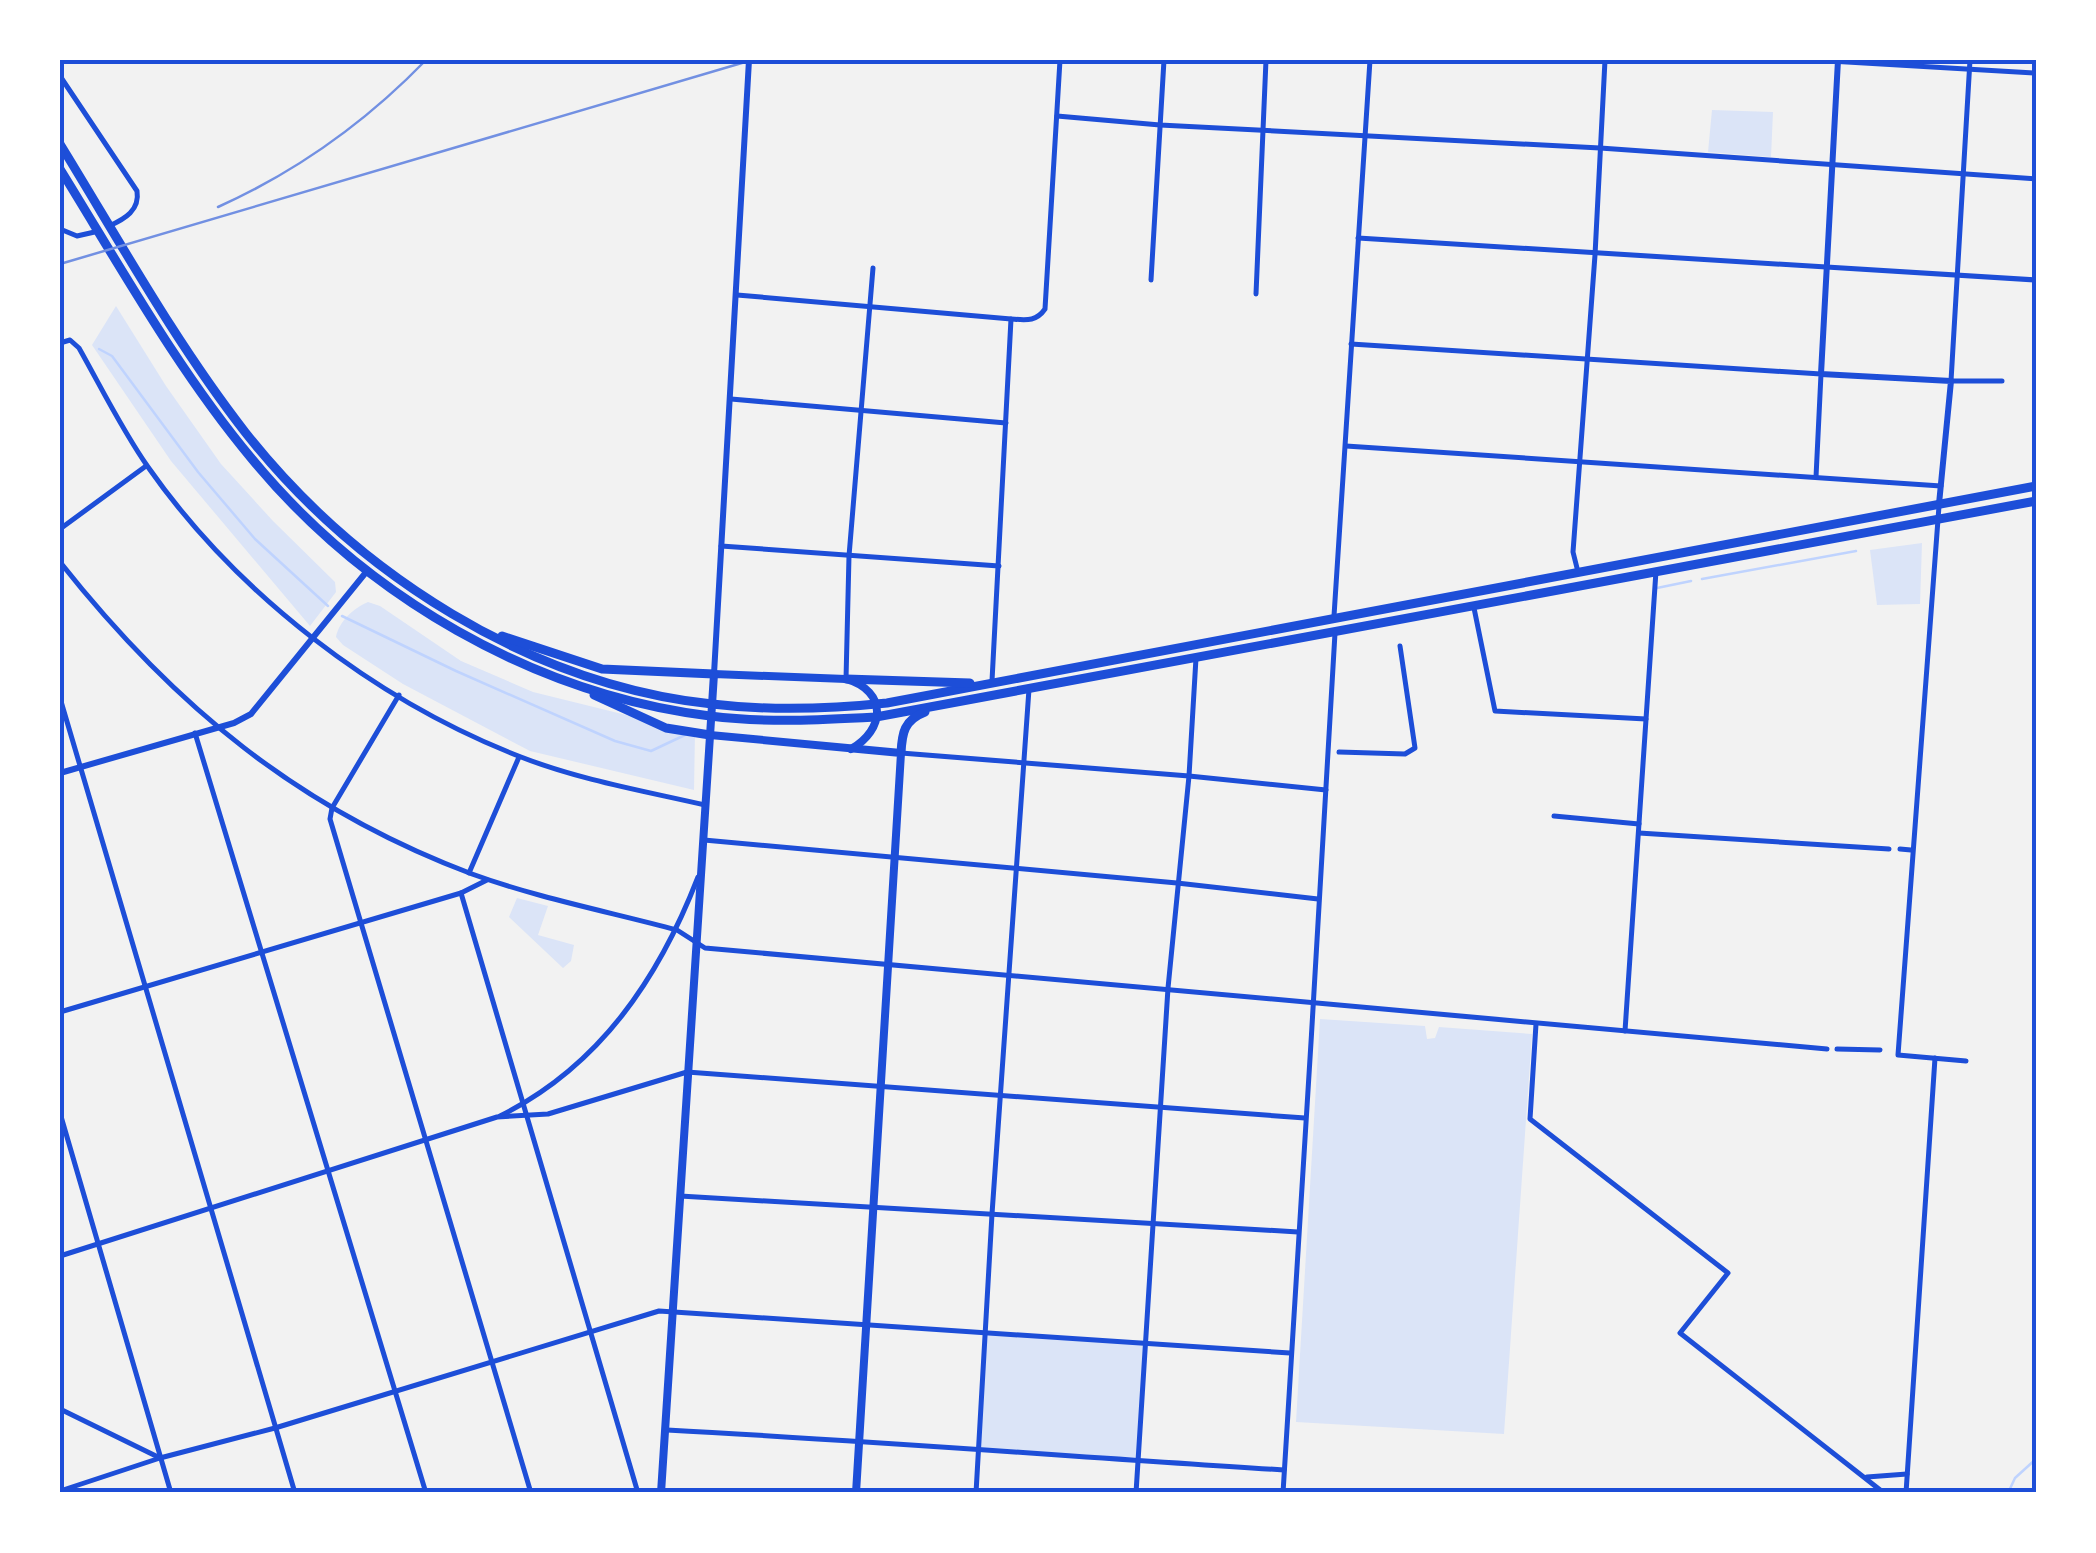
<svg xmlns="http://www.w3.org/2000/svg" width="2096" height="1553" viewBox="0 0 2096 1553" font-family="Poppins,sans-serif">
	<style>
		.green { fill: #dbe4f7 }
		.lines { fill: none; stroke-linecap: round; stroke-linejoin: round }
		.stream { stroke: #bfd3fe; stroke-width: 2.5 }
		.minor { stroke: #1d4ed8; stroke-width: 5 }
		.tertiary { stroke: #1d4ed8; stroke-width: 6 }
		.secondary { stroke: #1d4ed8; stroke-width: 8 }
		.primary { stroke: #1d4ed8; stroke-width: 9 }
		.rail { stroke: #7290e2; stroke-width: 2.5 }
		.neatline { fill: none; stroke: #1d4ed8; stroke-width: 4 }
	</style>
	<rect width="100%" height="100%" fill="#f2f2f2"/>
	<g class="green">
		<polygon points="1712,110 1773,112 1771,157 1708,152"/>
		<polygon points="116,306 166,386 221,464 273,521 335,582 336,592 310,626 171,461 92,345"/>
		<polygon points="1922,543 1920,604 1877,605 1870,550"/>
		<path d="M368 602 380 606 461 661 533 692 695 732 694 790 530 751 403 684 343 645 336 637C339 621 354 608 368 602Z"/>
		<polygon points="517,898 548,906 538,935 574,945 571,961 563,968 509,917"/>
		<polygon points="1320,1019 1425,1026 1427,1039 1435,1038 1439,1027 1532,1034 1504,1434 1296,1422"/>
		<polygon points="985,1334 1145,1341 1139,1461 979,1451"/>
	</g>
	<g class="lines">
		<g class="stream">
			<polyline points="99,349 112,356 198,472 255,539 328,606"/>
			<polyline points="1702,579 1856,551"/>
			<polyline points="1657,588 1691,581"/>
			<polyline points="342,616 456,671 615,741 651,751 685,735"/>
			<polyline points="2008,1493 2015,1478 2036,1459"/>
		</g>
		<g class="minor">
			<polyline points="1813,60 2036,73"/>
			<polyline points="1970,60 1951,381 2002,381"/>
			<path d="M60 76 137 191C140 210 125 219 109 226"/>
			<polyline points="1057,116 1160,125 1600,148 2036,179"/>
			<polyline points="60,229 77,236 99,231"/>
			<polyline points="1358,238 2036,280"/>
			<polyline points="1151,280 1164,60"/>
			<polyline points="1256,294 1266,60"/>
			<path d="M737 295 1011 319C1026 320 1036 322 1045 309L1060 60"/>
			<path d="M60 343 70 340 79 348C101 387 122 430 148 467 237 594 376 701 521 757 580 780 644 791 705 805"/>
			<polyline points="1351,344 1821,374 1816,477"/>
			<polyline points="731,399 1006,423"/>
			<polyline points="1346,446 1941,486"/>
			<polyline points="1939,506 1898,1055 1966,1061"/>
			<polyline points="60,529 146,466"/>
			<polyline points="721,546 999,566"/>
			<path d="M60 562C174 706 299 809 472 874 538 898 610 912 677 930L705 948 1827 1049"/>
			<polyline points="1578,572 1573,552 1595,255 1605,60"/>
			<polyline points="1474,608 1495,711 1646,719"/>
			<polyline points="1334,616 1370,60"/>
			<polyline points="846,679 849,556 873,268"/>
			<polyline points="992,681 1011,319"/>
			<polyline points="399,695 332,808 330,819 531,1493"/>
			<polyline points="60,698 295,1493"/>
			<polyline points="195,733 426,1493"/>
			<polyline points="1339,752 1405,754 1415,748 1400,646"/>
			<polyline points="901,753 1189,776 1326,790"/>
			<polyline points="1554,816 1639,824"/>
			<polyline points="1639,833 1889,849"/>
			<polyline points="704,840 1177,883 1318,899"/>
			<polyline points="1900,849 1911,850"/>
			<polyline points="469,873 519,757"/>
			<polyline points="461,893 638,1493"/>
			<polyline points="60,1012 461,893 487,880"/>
			<polyline points="1536,1024 1530,1119 1728,1273 1680,1333 1884,1493"/>
			<polyline points="1625,1031 1656,571"/>
			<polyline points="1837,1049 1880,1050"/>
			<polyline points="60,1113 171,1493"/>
			<path d="M500 1116C600 1066 659 978 698 877"/>
			<polyline points="680,1196 1298,1232"/>
			<polyline points="60,1256 497,1117 548,1114 687,1072 1305,1118"/>
			<polyline points="60,1409 158,1457"/>
			<path d="M667 1430C873 1441 1078 1457 1284 1470"/>
			<polyline points="1867,1477 1907,1474"/>
			<polyline points="60,1491 160,1458 275,1428 659,1311 1290,1353"/>
			<polyline points="976,1493 992,1214 1029,689"/>
			<polyline points="1136,1493 1168,988 1189,776 1196,658"/>
			<path d="M1283 1493C1301 1206 1319 920 1335 633"/>
			<polyline points="1906,1493 1935,1058"/>
		</g>
		<g class="tertiary">
			<polyline points="1838,60 1821,374 1951,381 1939,504"/>
			<polyline points="714,674 749,60"/>
			<polyline points="60,773 234,723 251,714 367,571"/>
		</g>
		<g class="secondary">
			<polyline points="710,735 901,753 856,1493"/>
			<path d="M661 1493 714 674 846 679C888 691 885 730 851 749"/>
		</g>
		<g class="primary">
			<path d="M60 144C119 240 175 342 245 432 357 574 529 684 712 704 770 711 829 709 887 703L2036 486"/>
			<path d="M60 169C120 266 179 372 252 459 365 596 533 694 710 716 766 723 821 720 876 717L2036 501"/>
			<polyline points="502,636 602,669 714,674"/>
			<polyline points="846,679 970,683"/>
			<polyline points="594,695 666,728 710,735"/>
			<path d="M901 753C902 733 904 720 925 712"/>
		</g>
		<g class="rail">
			<path d="M218 207C298 171 365 123 426 60"/>
			<polyline points="60,264 752,60"/>
		</g>
	</g>
	<rect width="2096" height="1553" fill="none" stroke="#ffffff" stroke-width="125"/>
	<rect x="62" y="62" width="1972" height="1428" class="neatline"/>
</svg>
